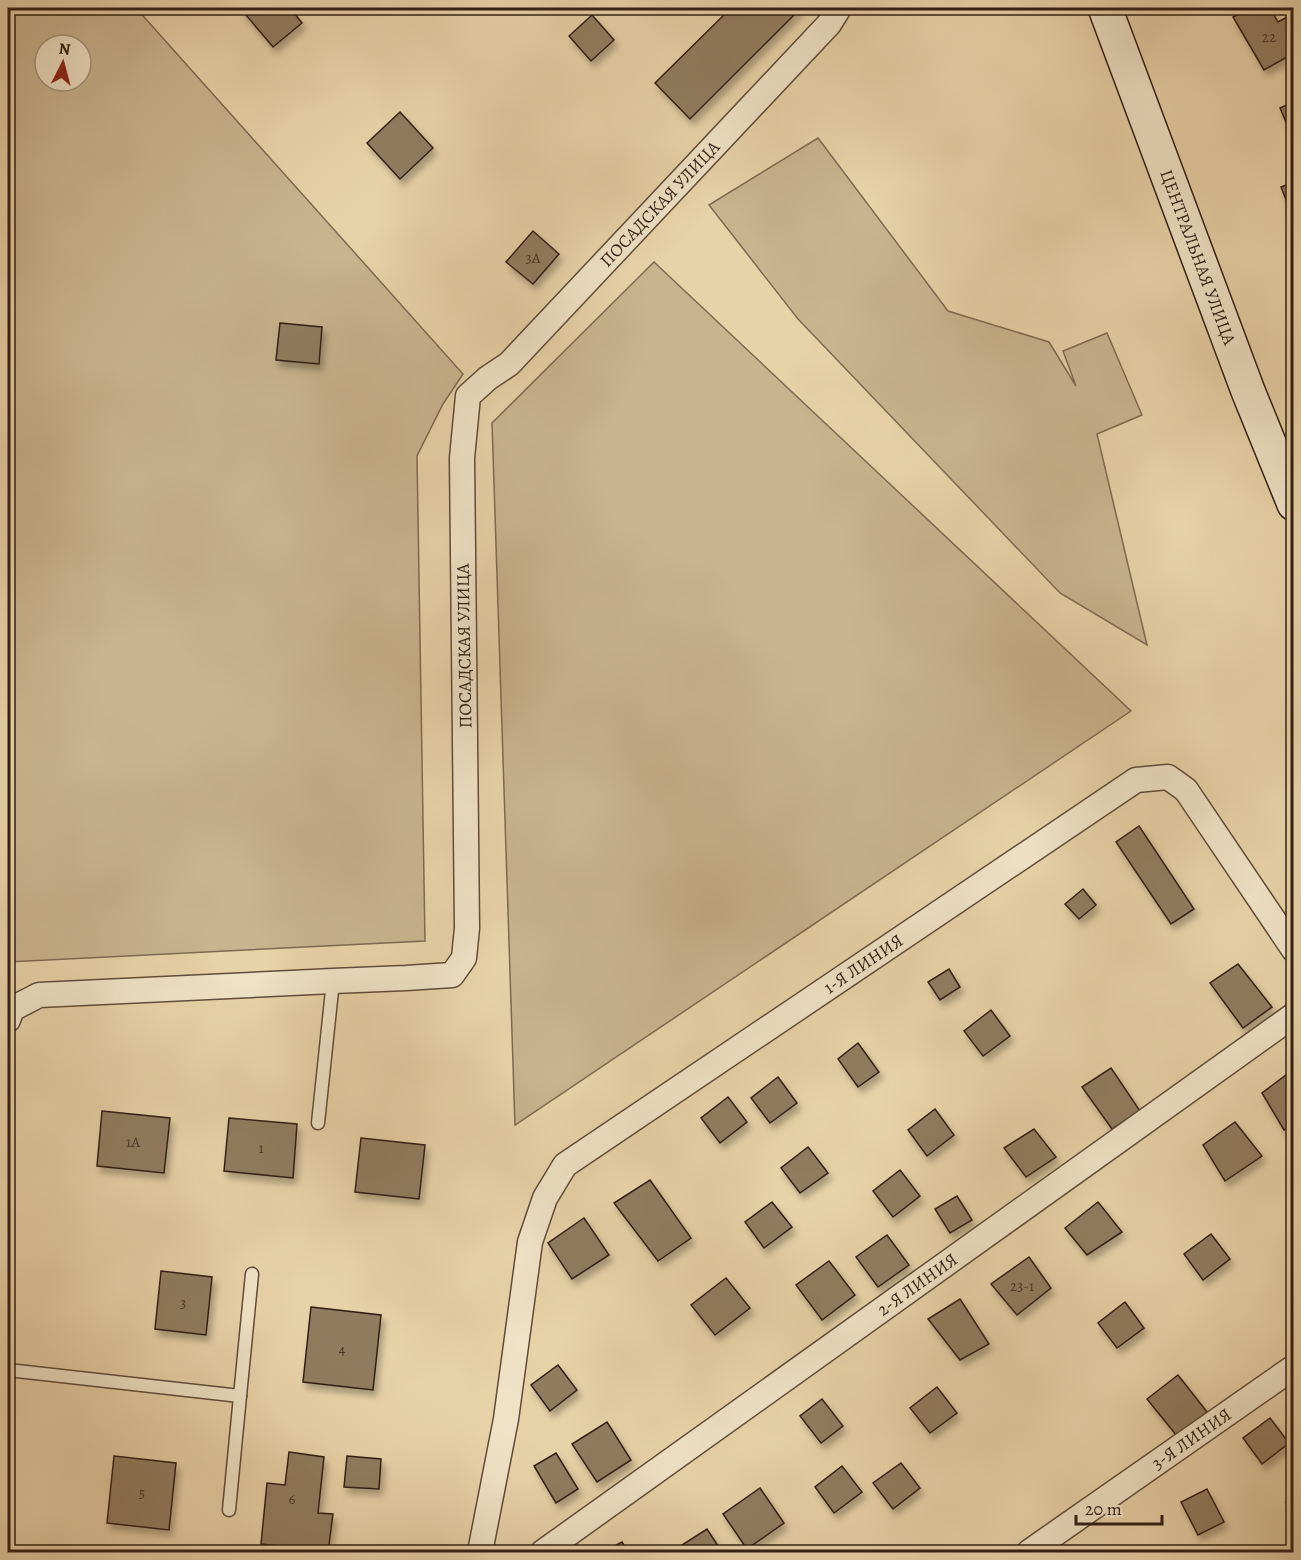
<svg xmlns="http://www.w3.org/2000/svg" width="1301" height="1560" viewBox="0 0 1301 1560" font-family="Alegreya,serif">
	<style>
		.green { fill: #c9b48f; stroke: #7e6a52; stroke-width: 1.5; fill-rule: evenodd }
		.building { fill: #917c61; stroke: #321f15; stroke-width: 1.5; filter: url(#shadow) }
		.lines { fill: none; stroke-linecap: round; stroke-linejoin: round }
		.service-casing { stroke: #604c3a; stroke-width: 15 }
		.minor-casing { stroke: #604c3a; stroke-width: 27 }
		.secondary-casing { stroke: #321f15; stroke-width: 36 }
		.service { stroke: #f0e2c6; stroke-width: 12 }
		.minor { stroke: #f0e2c6; stroke-width: 24 }
		.secondary { stroke: #f0e2c6; stroke-width: 33 }
		.labels { text-anchor: middle; dominant-baseline: central; stroke-width: 6; stroke-linejoin: round; paint-order: stroke }
		.number-label { font-size: 15px; fill: #4a3628 }
		.street-label { font-size: 18px; fill: #321f15; stroke: #f0e2c6 }
	</style>
	<defs>
		<filter id="shadow"><feDropShadow dx="3.5" dy="6" stdDeviation="3" flood-color="#0004"/></filter>
	</defs>
	<rect width="100%" height="100%" fill="#e8d2a8"/>
	<filter id="stains"><feTurbulence type="fractalNoise" baseFrequency=".00333" numOctaves="4"/><feColorMatrix values="0 0 0 0 .2 0 0 0 0 .09 0 0 0 0 .02 0 0 0 .5 -.17"/></filter>
	<radialGradient id="worn" r=".72"><stop offset=".6" stop-color="#630" stop-opacity="0"/><stop offset="1" stop-color="#630" stop-opacity=".3"/></radialGradient>
	<g class="green">
		<path d="M8 8H136L463 374 443 404 417 456 425 941 8 962ZM45 45H81V81H45Z"/>
		<polygon points="818,138 948,311 1049,342 1076,386 1063,351 1107,333 1142,415 1097,434 1147,645 1060,593 798,319 709,205"/>
		<polygon points="654,262 1131,711 515,1125 492,423"/>
	</g>
	<g class="building">
		<polygon points="240,8 290,8 302,23 273,47"/>
		<polygon points="731,8 801,8 690,119 655,83"/>
		<polygon points="1249,8 1270,8 1278,22 1294,13 1294,53 1264,70 1233,17"/>
		<polygon points="592,15 614,40 591,61 569,36"/>
		<polygon points="1294,102 1294,141 1280,108"/>
		<polygon points="400,112 433,148 400,179 367,143"/>
		<polygon points="1294,182 1294,220 1281,187"/>
		<polygon points="533,231 559,254 533,284 506,262"/>
		<polygon points="280,323 322,327 319,364 276,360"/>
		<polygon points="1139,826 1194,909 1171,924 1116,842"/>
		<polygon points="1083,889 1096,905 1079,919 1065,904"/>
		<polygon points="1238,964 1272,1007 1243,1028 1210,983"/>
		<polygon points="949,969 960,987 940,1000 928,982"/>
		<polygon points="991,1010 1010,1036 983,1056 964,1031"/>
		<polygon points="858,1043 879,1072 858,1087 838,1059"/>
		<polygon points="1111,1068 1140,1111 1112,1129 1082,1087"/>
		<polygon points="1294,1069 1294,1124 1284,1130 1262,1093"/>
		<polygon points="778,1077 797,1103 770,1123 751,1098"/>
		<polygon points="728,1097 747,1122 720,1143 701,1118"/>
		<polygon points="935,1109 954,1135 927,1156 908,1130"/>
		<polygon points="102,1111 170,1118 164,1173 97,1166"/>
		<polygon points="229,1118 297,1124 293,1178 224,1171"/>
		<polygon points="1235,1122 1262,1156 1225,1181 1203,1145"/>
		<polygon points="1034,1129 1056,1157 1026,1177 1004,1148"/>
		<polygon points="361,1138 425,1145 419,1199 355,1192"/>
		<polygon points="808,1147 828,1173 800,1193 781,1168"/>
		<polygon points="900,1170 920,1196 893,1217 873,1191"/>
		<polygon points="650,1180 691,1238 658,1261 614,1203"/>
		<polygon points="957,1196 972,1220 950,1233 935,1209"/>
		<polygon points="772,1202 792,1227 764,1248 745,1222"/>
		<polygon points="1098,1202 1122,1232 1087,1255 1065,1228"/>
		<polygon points="584,1218 609,1255 572,1279 548,1243"/>
		<polygon points="1211,1234 1230,1259 1203,1280 1184,1254"/>
		<polygon points="887,1235 909,1265 878,1287 856,1257"/>
		<polygon points="1029,1257 1051,1288 1017,1315 991,1284"/>
		<polygon points="829,1261 855,1295 822,1320 796,1285"/>
		<polygon points="161,1271 212,1277 206,1335 155,1329"/>
		<polygon points="726,1278 750,1308 715,1335 691,1305"/>
		<polygon points="960,1299 989,1344 960,1360 928,1319"/>
		<polygon points="1125,1302 1144,1328 1117,1348 1098,1323"/>
		<polygon points="311,1307 381,1315 373,1390 303,1382"/>
		<polygon points="558,1365 577,1390 550,1411 531,1385"/>
		<polygon points="1178,1375 1207,1412 1177,1436 1147,1399"/>
		<polygon points="937,1387 957,1413 930,1433 910,1408"/>
		<polygon points="822,1399 843,1426 821,1443 800,1416"/>
		<polygon points="1270,1418 1289,1443 1262,1464 1243,1438"/>
		<polygon points="607,1422 631,1460 597,1482 572,1444"/>
		<polygon points="289,1452 324,1457 318,1513 333,1514 328,1552 306,1552 307,1549 261,1544 267,1483 285,1485"/>
		<polygon points="556,1453 578,1489 556,1503 534,1466"/>
		<polygon points="114,1456 176,1463 169,1530 107,1523"/>
		<polygon points="347,1456 381,1459 379,1489 344,1487"/>
		<polygon points="901,1463 920,1488 893,1509 873,1483"/>
		<polygon points="842,1466 862,1492 834,1513 815,1487"/>
		<polygon points="760,1488 784,1523 747,1549 723,1514"/>
		<polygon points="1207,1489 1224,1522 1198,1535 1181,1502"/>
		<polygon points="1294,1497 1294,1512 1286,1502"/>
		<polygon points="707,1529 722,1552 671,1552"/>
		<polygon points="622,1542 628,1552 603,1552"/>
	</g>
	<g class="lines">
		<g class="service-casing">
			<g id="service">
				<polyline points="318,1123 333,981"/>
				<polyline points="8,1370 240,1396 229,1510"/>
				<polyline points="240,1396 252,1274"/>
			</g>
		</g>
		<g class="minor-casing">
			<g id="minor">
				<path id="s1" d="M8 1020 12 1009 39 995 333 981 406 978 452 975 464 958 467 928 462 458 468 396 488 378 509 364 829 24 839 8"/>
				<path id="s2" d="M480 1552 506 1419 530 1242 545 1198 565 1165 1136 780 1168 777 1186 790 1294 950"/>
				<path id="s3" d="M543 1552 1294 1015"/>
				<path id="s4" d="M1029 1552 1294 1367"/>
			</g>
		</g>
		<g class="secondary-casing">
			<g id="secondary">
				<path id="s5" d="M1105 8 1248 391 1294 504"/>
			</g>
		</g>
		<use href="#service" class="service"/>
		<use href="#minor" class="minor"/>
		<use href="#secondary" class="secondary"/>
	</g>
	<g class="labels">
		<g class="number-label">
			<text x="1269" y="37">22</text>
			<text x="533" y="258">3А</text>
			<text x="133" y="1142">1А</text>
			<text x="261" y="1148">1</text>
			<text x="1022" y="1286">23-1</text>
			<text x="183" y="1303">3</text>
			<text x="342" y="1349">4</text>
			<text x="142" y="1493">5</text>
			<text x="292" y="1499">6</text>
		</g>
		<g class="street-label">
			<text stroke="none"><textPath href="#s1" startOffset="1311">ПОСАДСКАЯ УЛИЦА</textPath></text>
			<text stroke="none"><textPath href="#s5" startOffset="266">ЦЕНТРАЛЬНАЯ УЛИЦА</textPath></text>
			<text transform="translate(464 646) rotate(-91)">ПОСАДСКАЯ УЛИЦА</text>
			<text stroke="none"><textPath href="#s2" startOffset="759">1-Я ЛИНИЯ</textPath></text>
			<text stroke="none"><textPath href="#s3" startOffset="460">2-Я ЛИНИЯ</textPath></text>
			<text stroke="none"><textPath href="#s4" startOffset="198">3-Я ЛИНИЯ</textPath></text>
		</g>
	</g>
	<rect width="1301" height="1560" fill="none" stroke="#e8d2a8" stroke-width="30"/>
	<rect x="9" y="9" width="1283" height="1542" fill="none" stroke="#321f15" stroke-width="3"/>
	<rect x="15" y="15" width="1271" height="1530" fill="none" stroke="#321f15" stroke-width="1.5"/>
	<g transform="translate(63 63) rotate(6)"><circle r="28" fill="#f0e2c6" stroke="#a4947f" stroke-width="1.5"/>
	<path d="M0-4.5L10 22L0 15L-10 22Z" fill="#8f2418"/>
	<text y="-9" font-size="16" font-weight="bold" text-anchor="middle" fill="#321f15">N</text>
	</g>
	<path d="M1076 1515v9h86v-9" fill="none" stroke="#321f15" stroke-width="3"/>
	<text x="1085" y="1515" font-size="18" fill="#321f15" stroke="#f0e2c6" stroke-width="4.5" paint-order="stroke">20 m</text>
	<rect width="100%" height="100%" filter="url(#stains)"/>
	<rect width="100%" height="100%" fill="url(#worn)"/>
</svg>
